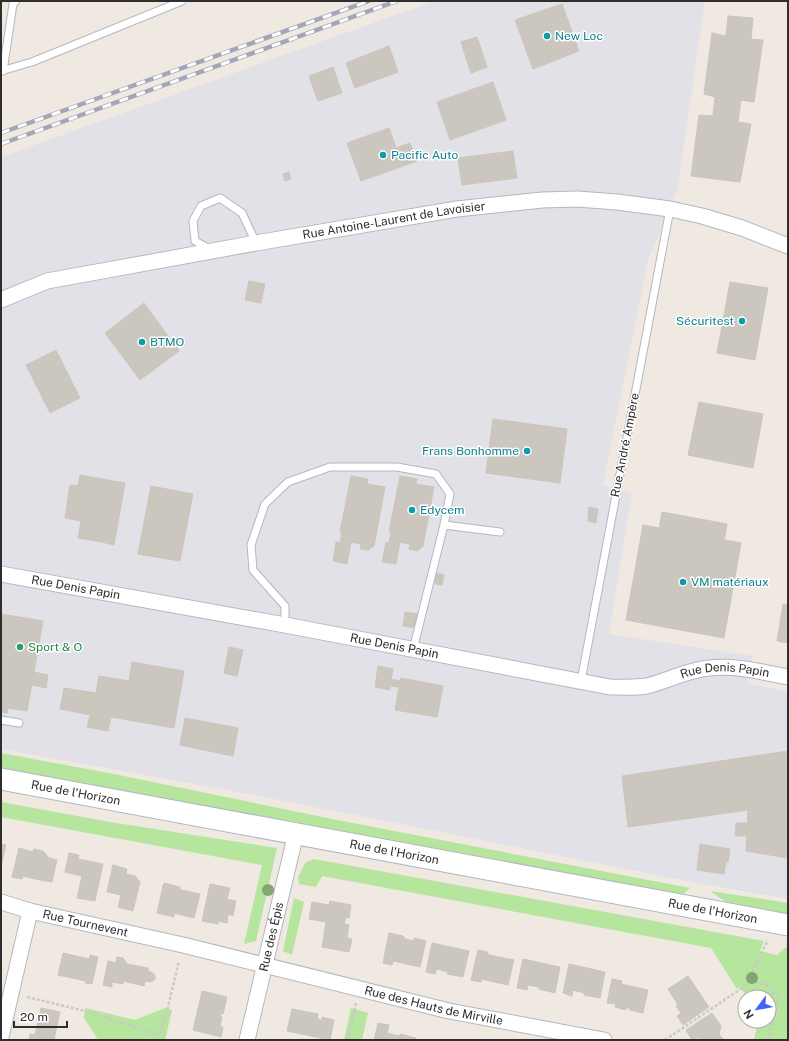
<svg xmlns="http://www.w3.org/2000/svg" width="789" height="1041" viewBox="0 0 789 1041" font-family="'Public Sans',sans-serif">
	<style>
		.industrial { fill: #e3e1e8 }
		.green { fill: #b6e59e }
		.building { fill: #cbc7bf; stroke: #cbc5ba }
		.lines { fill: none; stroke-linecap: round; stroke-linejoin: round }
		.lane-casing { stroke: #b4b7c1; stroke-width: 9 }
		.street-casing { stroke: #b4b7c1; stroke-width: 17 }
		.secondary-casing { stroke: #b4b7c1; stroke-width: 23 }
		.path { stroke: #c9c9c9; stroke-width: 2.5; stroke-dasharray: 3 2; stroke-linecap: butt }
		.lane { stroke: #fff; stroke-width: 7 }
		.street { stroke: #fff; stroke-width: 15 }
		.secondary { stroke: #fff; stroke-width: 21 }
		.rail-casing { stroke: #a3a6b8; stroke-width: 4.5 }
		.rail { stroke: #fff; stroke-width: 3; stroke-dasharray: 9; stroke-linecap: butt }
		.tree { fill: #84a574 }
		.culture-dot { fill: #0f9aa8; stroke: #fff; stroke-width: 1.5 }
		.leisure-dot { fill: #2e9e5b; stroke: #fff; stroke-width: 1.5 }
		.labels { text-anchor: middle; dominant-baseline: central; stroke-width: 3; stroke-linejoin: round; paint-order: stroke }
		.culture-label { font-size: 12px; fill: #0d838f; stroke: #fff; text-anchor: start }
		.street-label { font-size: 12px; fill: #2e2e2e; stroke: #fff }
		.leisure-label { font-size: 12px; fill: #27864d; stroke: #fff; text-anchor: start }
	</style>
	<rect width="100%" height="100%" fill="#efe9e1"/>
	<polygon class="industrial" points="434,1 705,1 677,191 648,260 603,485 632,493 609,634 753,656 747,683 788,692 788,899 687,881 249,794 1,749 1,157"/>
	<g class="green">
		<polygon points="1,753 114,774 332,819 690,888 681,896 1,770"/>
		<polygon points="1,802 110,822 277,848 256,941 244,944 262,865 1,817"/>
		<polygon points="314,859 764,941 760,951 777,955 786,947 788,948 788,1040 754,1040 758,1021 769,1021 769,997 747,997 740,987 737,989 711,948 322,876 316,887 299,884 298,877 306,862"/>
		<polygon points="710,891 788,903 788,915 729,904"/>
		<polygon points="294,898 304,902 292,955 283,951"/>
		<polygon points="85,1008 135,1020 165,1008 172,1010 165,1040 96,1040 97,1038 84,1018"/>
		<polygon points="351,1008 368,1013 362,1040 344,1040"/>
	</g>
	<g class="building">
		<polygon points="562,4 579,51 533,69 515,20"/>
		<polygon points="728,16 753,18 751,39 763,40 754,102 741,100 738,122 751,124 740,182 691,176 699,115 713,116 715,97 704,94 712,33 726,36"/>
		<polygon points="477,37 487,67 471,73 461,42"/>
		<polygon points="389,46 398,72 355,88 346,63"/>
		<polygon points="333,67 342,93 318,101 309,76"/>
		<polygon points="493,82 506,120 450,140 437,102"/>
		<polygon points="389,128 396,148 410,143 417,161 361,181 347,143"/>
		<polygon points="513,151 517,178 462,185 458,158"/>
		<polygon points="289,172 291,179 285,181 283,174"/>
		<polygon points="249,281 265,284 261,303 245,300"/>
		<polygon points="730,282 768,288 755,360 717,353"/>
		<polygon points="144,303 179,351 140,380 105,333"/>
		<polygon points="56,350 80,398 50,413 26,365"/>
		<polygon points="699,402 763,414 753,468 688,455"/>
		<polygon points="493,419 567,429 560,483 486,473"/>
		<polygon points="80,475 125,483 114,545 102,542 103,538 79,533 81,521 65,518 70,485 78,486"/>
		<polygon points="351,476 368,479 367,484 385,487 374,546 368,550 360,549 361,544 351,542 347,564 333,561 336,542 340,543 342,532 340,532"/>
		<polygon points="400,476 417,479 416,484 434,487 423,546 417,551 409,549 410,544 397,542 396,546 389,544 391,532 389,532"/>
		<polygon points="151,486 193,494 180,561 138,554"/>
		<polygon points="589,507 598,509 596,523 588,521"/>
		<polygon points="662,512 727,524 708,635 642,623"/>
		<polygon points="643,525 659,528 642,623 626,620"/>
		<polygon points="79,533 103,538 102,542 78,538"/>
		<polygon points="725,540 741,543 724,638 708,635"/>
		<polygon points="386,542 396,546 397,542 400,542 396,564 382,562"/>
		<polygon points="437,573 444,575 442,585 435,584"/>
		<polygon points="783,604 788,605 788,643 777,641"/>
		<polygon points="405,612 418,614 416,628 403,626"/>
		<polygon points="1,614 43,621 27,711 8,708 7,713 1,712"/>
		<polygon points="229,647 243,650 237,676 224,673"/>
		<polygon points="132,662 184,671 174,728 111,717 108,731 87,727 90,715 60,709 64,688 96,693 99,676 129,681"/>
		<polygon points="378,666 393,669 391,679 400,681 401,678 443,686 437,717 395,710 399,687 390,686 390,690 375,687"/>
		<polygon points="34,672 48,675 46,688 32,685"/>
		<polygon points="185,718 238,728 233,756 180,745"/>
		<polygon points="788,751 788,765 736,773 734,759"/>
		<polygon points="734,759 736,773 788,765 788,858 746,851 748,810 628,827 622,776"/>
		<polygon points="736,823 747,823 747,836 735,836"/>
		<polygon points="1,844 6,845 1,866"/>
		<polygon points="700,844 730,849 728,862 726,862 724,874 697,870"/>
		<polygon points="19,848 33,852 34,849 43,851 45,853 40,880 23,876 22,879 12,877"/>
		<polygon points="45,853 49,858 57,860 52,882 40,880"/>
		<polygon points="69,853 79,855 78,859 103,864 95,901 77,898 82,876 65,872"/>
		<polygon points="113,865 127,869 126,874 135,876 140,882 133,911 118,907 121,895 107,892"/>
		<polygon points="164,883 180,887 180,890 163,886"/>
		<polygon points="210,884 230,888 227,899 236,901 233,916 228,914 227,923 218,921 218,924 202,921"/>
		<polygon points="163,886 200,894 194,918 174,913 174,917 157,913"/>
		<polygon points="330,901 351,905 349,918 346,917 344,924 349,925 347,938 352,939 349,952 322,947 326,922 309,919 312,902 329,905"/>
		<polygon points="389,933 403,936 405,939 414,941 414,938 426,941 420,967 393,961 392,965 383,963"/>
		<polygon points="432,943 469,951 463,977 447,974 448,972 437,969 435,974 426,972"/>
		<polygon points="478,950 487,952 489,955 514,960 508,985 481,979 481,982 471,980"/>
		<polygon points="63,953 89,959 90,955 98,957 92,984 85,983 86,981 58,975"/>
		<polygon points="117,957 123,958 127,964 148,968 148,971 153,973 155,976 155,979 151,982 145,981 144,986 123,981 123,984 112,982 112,987 103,985 108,961 116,963"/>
		<polygon points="523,959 560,967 555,993 539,989 539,987 528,985 527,990 517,988"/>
		<polygon points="569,964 605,972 600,998 584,995 584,993 573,990 572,996 563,993"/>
		<polygon points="688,976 709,1007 683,1025 677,1016 681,1013 676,1006 678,1005 668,989"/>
		<polygon points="612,979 622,981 621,984 648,990 643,1013 630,1010 630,1008 627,1008 625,1010 615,1007 616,1004 607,1003"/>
		<polygon points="202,991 227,997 223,1014 221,1013 220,1017 222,1017 220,1026 223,1027 221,1037 193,1030"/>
		<polygon points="41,1008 60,1012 54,1040 29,1040 30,1034 35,1035"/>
		<polygon points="292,1009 318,1014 317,1019 322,1020 322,1017 334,1020 330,1040 287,1031"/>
		<polygon points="712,1013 721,1026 719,1034 724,1040 701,1040 699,1037 692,1040 686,1030"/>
		<polygon points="378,1023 389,1025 387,1033 399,1036 400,1034 416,1038 415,1040 374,1040"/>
	</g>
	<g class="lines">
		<g class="lane-casing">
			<g id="lane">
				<polyline points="1,71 32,62 182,1"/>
				<polyline points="3,71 13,4 16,1"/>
				<polyline points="210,249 195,241 193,221 201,206 220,198 242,213 256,243"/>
				<polyline points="444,525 500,532"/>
				<polyline points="285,625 285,606 253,570 251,545 265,504 288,482 330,467 397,467 436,474 450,494 444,525 413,650"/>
				<polyline points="581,681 670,209"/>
				<polyline points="1,720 19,723"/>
			</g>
		</g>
		<g class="street-casing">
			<g id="street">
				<path id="s1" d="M1 300 47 281 256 243 457 209 542 200 577 199 617 202 670 209 702 216 742 228 788 246"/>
				<path id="s2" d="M1 574 285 625 610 687C622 687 634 688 647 686 667 681 687 670 709 668 735 665 762 672 788 677"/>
				<polyline points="1,902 30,911"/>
				<path id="s3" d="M1 1037 30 911 183 945 449 1011 604 1040"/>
				<path id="s4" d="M247 1040 296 833"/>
			</g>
		</g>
		<g class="secondary-casing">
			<g id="secondary">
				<path id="s5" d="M1 779 788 925"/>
			</g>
		</g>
		<g class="path">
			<polyline points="748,981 768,940"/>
			<polyline points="27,997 85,1011 160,1035 168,1007 179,961"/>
			<polyline points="348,1040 356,1003"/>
			<polyline points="665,1040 742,988 748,981 765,984 779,997 768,1040"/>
		</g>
		<use href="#lane" class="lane"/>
		<use href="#street" class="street"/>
		<use href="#secondary" class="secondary"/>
		<g class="rail-casing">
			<g id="rail">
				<polyline points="1,133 369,1"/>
				<polyline points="1,144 397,1"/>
			</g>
		</g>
		<use href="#rail" class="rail"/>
	</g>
	<g class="tree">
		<circle cx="268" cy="890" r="6"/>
		<circle cx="752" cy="978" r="6"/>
	</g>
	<g class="culture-dot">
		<circle cx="547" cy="36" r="4"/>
		<circle cx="383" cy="155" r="4"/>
		<circle cx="742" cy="321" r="4"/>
		<circle cx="142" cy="342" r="4"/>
		<circle cx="527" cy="451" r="4"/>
		<circle cx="412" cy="510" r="4"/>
		<circle cx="683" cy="582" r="4"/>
	</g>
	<circle class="leisure-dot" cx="20" cy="647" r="4"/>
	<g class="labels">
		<g class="culture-label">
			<text x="555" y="36">New Loc</text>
			<text x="391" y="155">Pacific Auto</text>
			<text x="734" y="321" text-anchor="end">Sécuritest</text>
			<text x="150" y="342">BTMO</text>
			<text x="519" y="451" text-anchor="end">Frans Bonhomme</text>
			<text x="420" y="510">Edycem</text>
			<text x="691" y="582">VM matériaux</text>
		</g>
		<g class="street-label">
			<text stroke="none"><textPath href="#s1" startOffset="402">Rue Antoine-Laurent de Lavoisier</textPath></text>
			<text transform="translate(625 445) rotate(-79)">Rue André Ampère</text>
			<text stroke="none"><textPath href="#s2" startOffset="76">Rue Denis Papin</textPath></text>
			<text stroke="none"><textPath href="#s2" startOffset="400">Rue Denis Papin</textPath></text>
			<text stroke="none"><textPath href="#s2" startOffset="737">Rue Denis Papin</textPath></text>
			<text stroke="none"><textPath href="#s5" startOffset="76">Rue de l'Horizon</textPath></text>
			<text stroke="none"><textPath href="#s5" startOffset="400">Rue de l'Horizon</textPath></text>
			<text stroke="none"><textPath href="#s5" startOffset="724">Rue de l'Horizon</textPath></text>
			<text stroke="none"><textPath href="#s3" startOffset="186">Rue Tournevent</textPath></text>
			<text stroke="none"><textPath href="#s4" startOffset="106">Rue des Épis</textPath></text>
			<text stroke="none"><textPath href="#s3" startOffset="544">Rue des Hauts de Mirville</textPath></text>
		</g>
		<g class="leisure-label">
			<text x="28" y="647">Sport &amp; O</text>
		</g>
	</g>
	<rect width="789" height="1041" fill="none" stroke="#2e2e2e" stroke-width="4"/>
	<g transform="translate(757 1009) rotate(238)"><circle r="19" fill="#ffffff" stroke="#ababab"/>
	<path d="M0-3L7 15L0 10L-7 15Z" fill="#4264fb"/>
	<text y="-6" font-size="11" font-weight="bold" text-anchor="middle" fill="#2e2e2e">N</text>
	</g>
	<path d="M14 1021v6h53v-6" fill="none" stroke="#2e2e2e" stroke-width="2"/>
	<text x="20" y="1021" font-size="12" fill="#2e2e2e" stroke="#ffffff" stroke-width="3" paint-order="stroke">20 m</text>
</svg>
